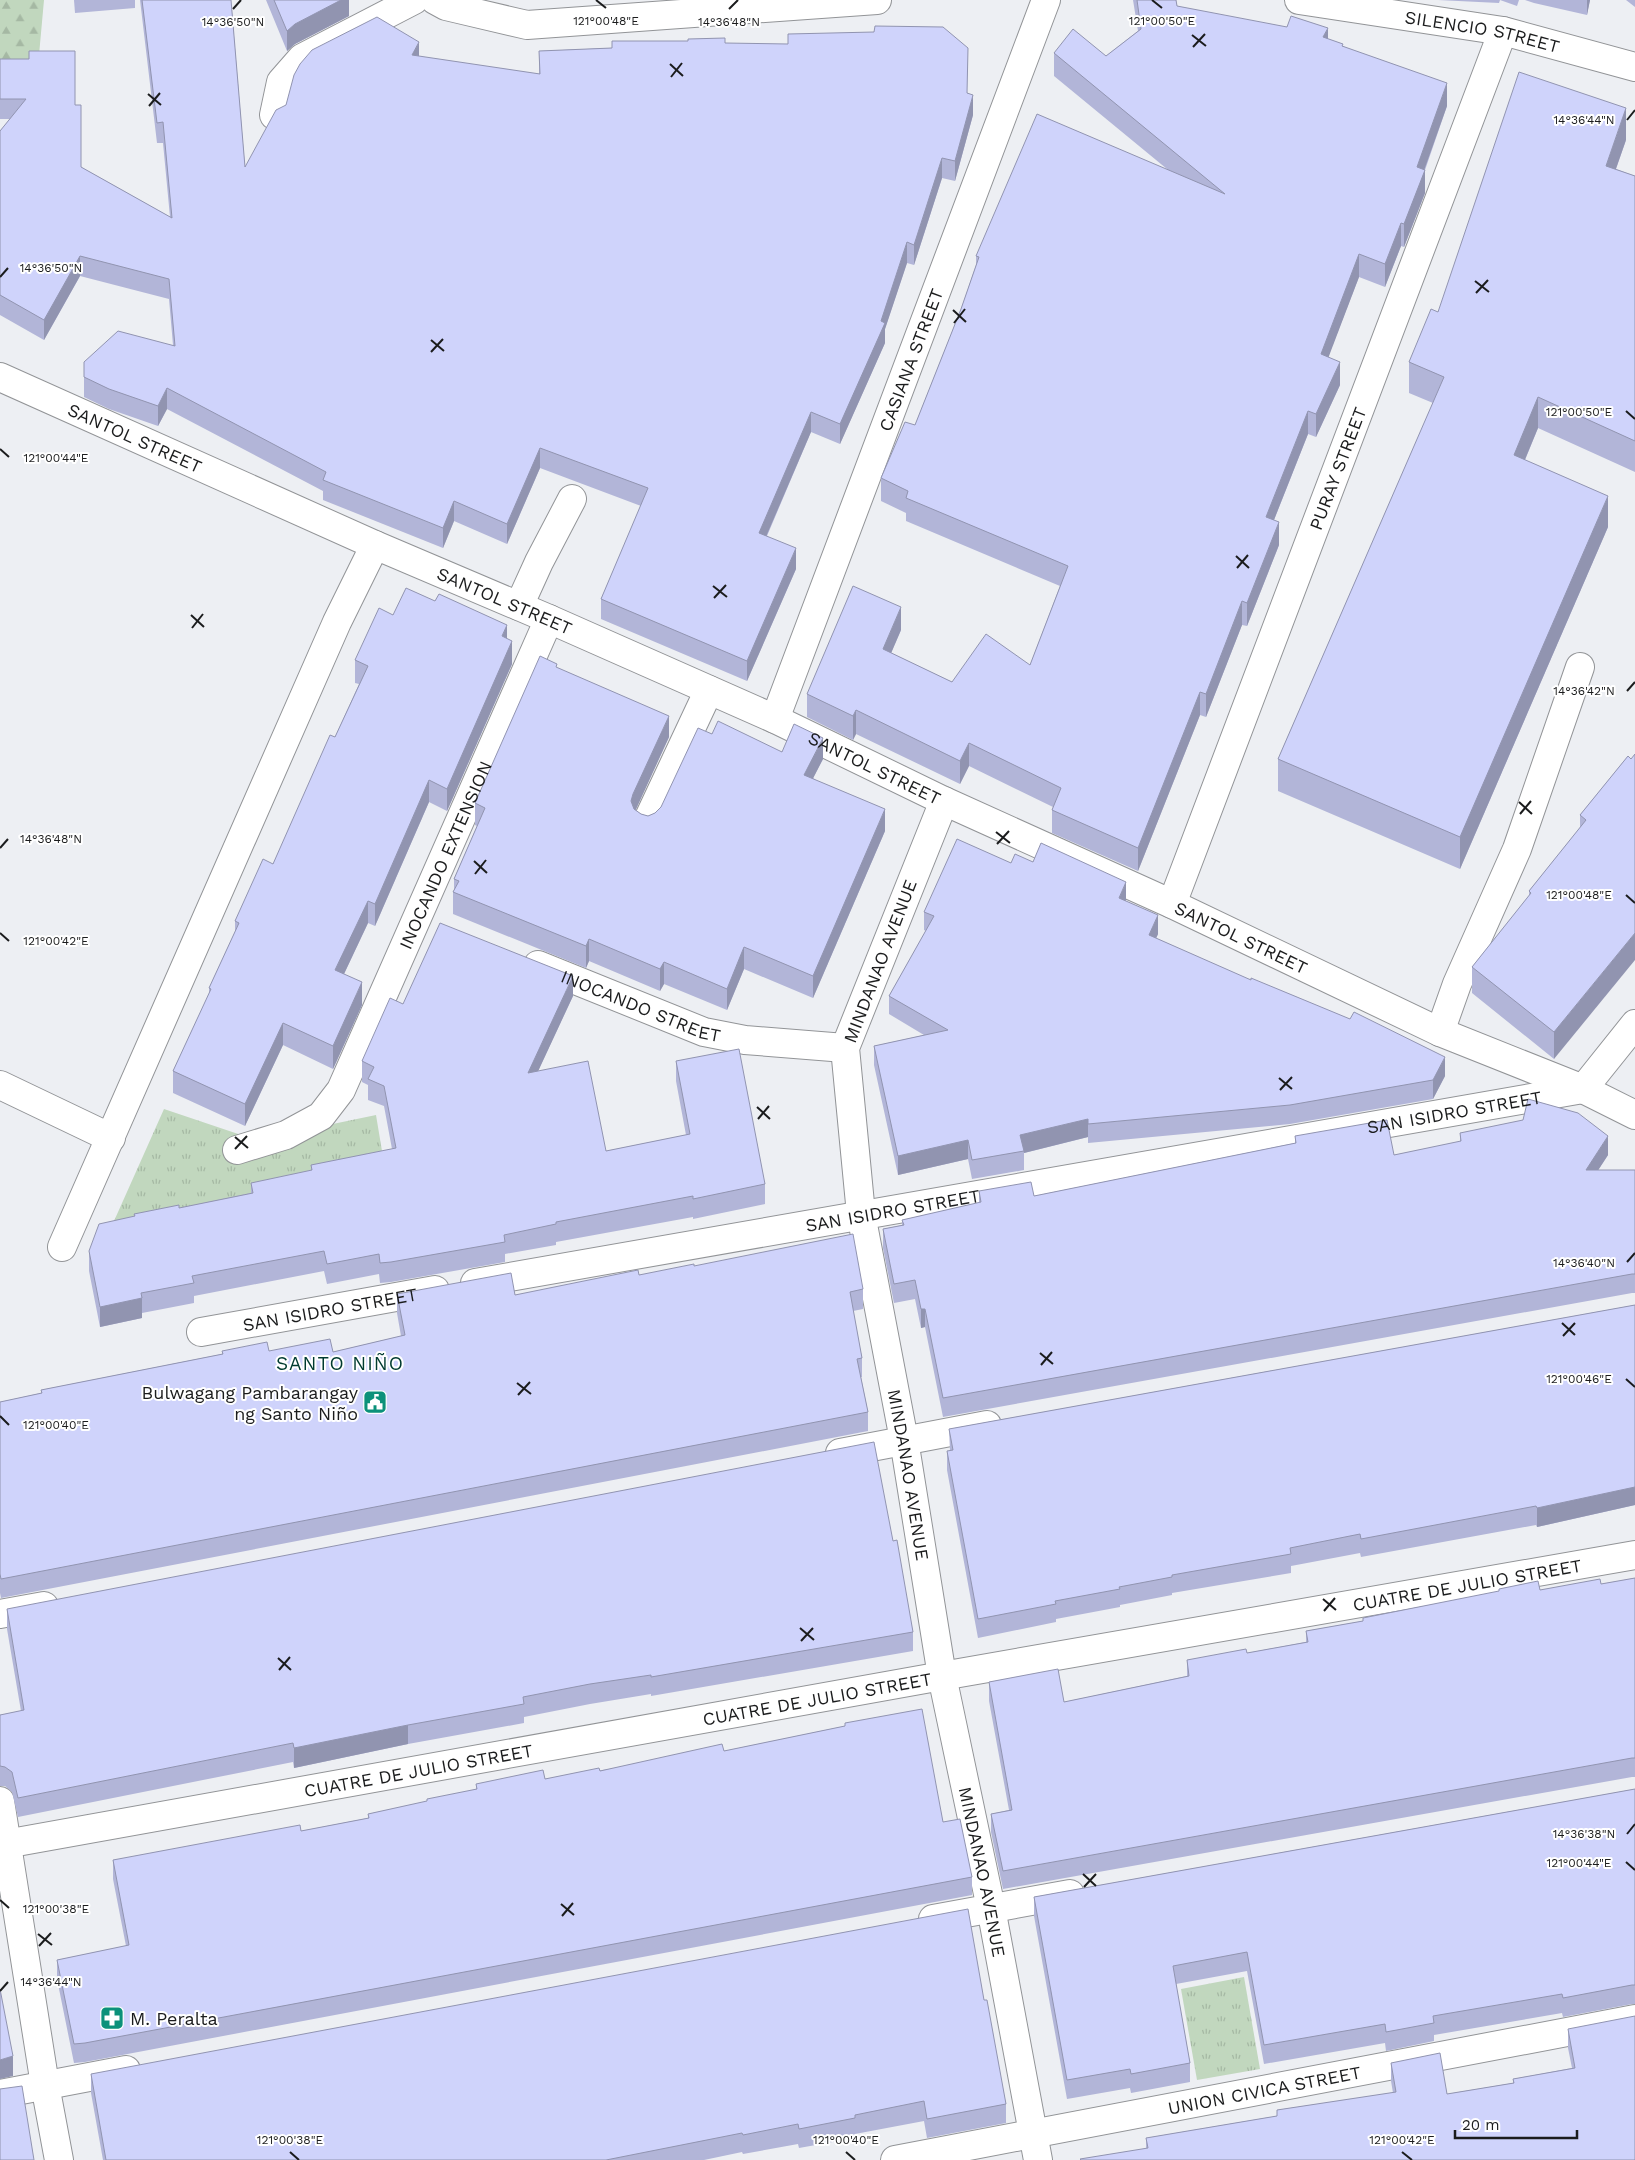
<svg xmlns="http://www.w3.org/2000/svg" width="1635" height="2160" viewBox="0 0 1635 2160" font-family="'Work Sans',sans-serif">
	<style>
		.grass { fill: url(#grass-tufts) }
		.forest { fill: url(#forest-firs) }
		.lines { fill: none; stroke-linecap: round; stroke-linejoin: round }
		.minor-casing { stroke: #929497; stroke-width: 30 }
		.minor { stroke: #fff; stroke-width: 28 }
		.wall { fill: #b2b5d8 }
		.shaded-wall { fill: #9194b0 }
		.building { fill: #cfd3fb; stroke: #9194b0 }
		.ticks { fill: none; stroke: #1b1c1d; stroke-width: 2 }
		.labels { text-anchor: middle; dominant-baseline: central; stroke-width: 4; stroke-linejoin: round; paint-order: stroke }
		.street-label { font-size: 18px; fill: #1b1c1d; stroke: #fff }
		.poi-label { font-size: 18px; fill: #1b1c1d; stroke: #fff; text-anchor: end }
		.neighbourhood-label { font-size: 19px; letter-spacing: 1px; fill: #003b30; stroke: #fff }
		.ticks-label { font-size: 12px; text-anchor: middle; fill: #1b1c1d; stroke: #fff; stroke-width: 4; stroke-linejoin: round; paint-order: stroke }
	</style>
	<defs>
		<pattern id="grass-tufts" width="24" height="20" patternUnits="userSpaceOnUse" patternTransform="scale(1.25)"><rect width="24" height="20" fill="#c1d7be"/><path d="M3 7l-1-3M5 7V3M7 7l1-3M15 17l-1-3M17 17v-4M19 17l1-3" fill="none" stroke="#a5b8a3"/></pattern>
		<pattern id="forest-firs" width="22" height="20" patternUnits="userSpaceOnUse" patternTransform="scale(1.25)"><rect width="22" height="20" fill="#c1d7be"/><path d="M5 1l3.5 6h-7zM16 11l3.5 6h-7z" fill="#a5b8a3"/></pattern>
	</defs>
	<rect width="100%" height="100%" fill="#edeff3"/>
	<g class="grass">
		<polygon points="164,1109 256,1140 376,1115 385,1169 110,1230"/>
		<polygon points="1244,1977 1260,2069 1197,2080 1181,1989"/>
	</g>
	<polygon class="forest" points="0,0 44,0 38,66 0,62"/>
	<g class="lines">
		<g class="minor-casing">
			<g id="minor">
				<polyline points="435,0 446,6 527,25 877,0"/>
				<path id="s1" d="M1299 0 1503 31 1635 67"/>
				<polyline points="274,115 281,82 302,58 414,0"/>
				<path id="s2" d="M0 377 375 545 549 619 775 719 944 801 1172 904 1440 1032 1583 1089 1635 1115"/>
				<polyline points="519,606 539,562 572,499"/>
				<path id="s3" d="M775 719 1046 0"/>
				<path id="s4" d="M944 801 845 1048 861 1214 904 1440 942 1676 991 1908 1038 2160"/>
				<polyline points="647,822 709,690"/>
				<path id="s5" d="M1172 904 1503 31"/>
				<path id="s6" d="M538 965 704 1032 745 1040 845 1048"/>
				<polyline points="1440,1032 1457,984 1517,849 1580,667"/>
				<polyline points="0,1085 111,1138"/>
				<path id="s7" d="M237 1150 286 1135 321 1116 341 1090 549 619"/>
				<polyline points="62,1247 337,622 375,545"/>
				<path id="s8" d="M475 1283 1583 1089 1635 1024"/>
				<path id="s9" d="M201 1332 435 1290"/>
				<polyline points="840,1453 987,1425"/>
				<polyline points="0,1614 44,1606"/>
				<polyline points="0,1801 45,2085 59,2160"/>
				<path id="s10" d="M0 1845 942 1676 1635 1555"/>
				<polyline points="933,1919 1070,1894"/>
				<polyline points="0,2094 126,2070"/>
				<path id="s11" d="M895 2160 1635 2019"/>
			</g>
		</g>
		<use href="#minor" class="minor"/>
	</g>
	<g class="wall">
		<polygon points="74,0 135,0 135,8 75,13"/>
		<polygon points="140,0 231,0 245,167 419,57 539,74 539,51 725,43 968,93 973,115 955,181 942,178 914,265 907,263 885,329 885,343 840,444 811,432 767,536 796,569 747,681 601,619 601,599 641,506 540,468 507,544 454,521 443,548 323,500 323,491 167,409 158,426 109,409 84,397 84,362 173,345 169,299 80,276 44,340 0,315 0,131 10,119 0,119 0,59 75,105 81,167 170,217 163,143 157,143"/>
		<polygon points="266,0 349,0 349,16 295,44 287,51"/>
		<polygon points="1133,0 1176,0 1177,6 1328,39 1343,46 1447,106 1425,170 1425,193 1404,247 1401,246 1385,287 1359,277 1328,357 1340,385 1316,437 1308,434 1274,520 1279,545 1247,626 1242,625 1206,717 1200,715 1138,871 1052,833 1052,810 1053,807 969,766 960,784 856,734 853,740 807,717 807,694 901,630 891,653 952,682 1030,665 1060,586 906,521 906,513 881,501 881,478 915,425 961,309 976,265 976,256 1167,169 1054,76 1054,53 1106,56 1138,31"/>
		<polygon points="1438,0 1500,0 1499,3"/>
		<polygon points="1500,0 1519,0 1517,6"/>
		<polygon points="1525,0 1590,0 1587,15 1534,3"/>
		<polygon points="1626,0 1635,0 1635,7"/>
		<polygon points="1626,140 1616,169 1635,176 1635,472 1538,428 1525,460 1608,527 1460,869 1278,791 1278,759 1433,403 1409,393 1409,362 1438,312"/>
		<polygon points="393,615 507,639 512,664 447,811 429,802 375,926 368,923 344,974 362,1005 333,1069 283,1045 245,1126 173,1093 173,1071 209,994 209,988 235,932 235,921 273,864 335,737 359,684 355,683 355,660"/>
		<polygon points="557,668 669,737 635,810 641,814 648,816 655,813 661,807 712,734 782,752 823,759 813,778 885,831 813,998 744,969 727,1010 664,984 660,991 589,961 586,968 453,914 453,892 454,890 454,879 477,826 475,825 475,803"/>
		<polygon points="1628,756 1554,1059 1472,993 1472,967 1529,896 1529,891 1580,828 1580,815"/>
		<polygon points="1033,862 1126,901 1158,934 1156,938 1445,1076 1433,1099 1290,1124 1088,1143 1088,1137 1024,1153 1024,1170 972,1179 968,1159 898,1175 874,1065 874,1046 924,1035 889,1014 889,996 926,931 924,930 924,912 1011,863"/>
		<polygon points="573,996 538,1071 606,1151 686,1135 676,1081 676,1061 765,1184 765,1204 693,1219 693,1217 556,1242 556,1245 505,1254 505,1262 391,1282 380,1283 379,1274 327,1284 324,1271 194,1296 194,1303 142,1313 142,1318 100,1327 89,1271 89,1251 134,1216 134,1214 179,1208 251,1193 251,1183 311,1171 311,1165 392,1149 384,1106 368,1100 368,1085 362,1082 362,1061 403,1004"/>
		<polygon points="1460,1133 1608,1155 1598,1170 1635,1170 1635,1293 1632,1293 943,1417 925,1327 921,1328 915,1299 894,1303 883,1248 883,1229 902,1225 902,1220 979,1203 979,1191 1034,1196 1295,1143 1295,1136 1394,1155 1460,1142"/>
		<polygon points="694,1266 863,1289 863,1309 853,1311 862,1358 862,1377 861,1377 868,1412 868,1431 1,1598 0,1593 0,1402 41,1393 41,1390 222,1354 222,1351 333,1352 401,1336 397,1313 397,1294 515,1295 639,1275"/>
		<polygon points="1635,1305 1635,1505 1537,1527 1536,1525 1361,1557 1360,1553 1291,1566 1291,1573 1172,1593 1172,1595 1120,1605 1120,1607 1056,1619 1056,1622 978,1638 947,1470 947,1451 950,1451 949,1429"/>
		<polygon points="893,1541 913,1632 913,1651 651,1696 651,1694 590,1704 524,1717 524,1723 408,1744 294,1768 293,1762 18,1817 12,1792 5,1786 0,1786 0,1715 21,1711 7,1629 7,1609"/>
		<polygon points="1635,1578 1635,1777 1632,1777 1003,1889 991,1832 991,1814 1009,1810 989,1701 989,1682 1064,1702 1187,1676 1187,1660 1247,1653 1306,1642 1306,1631 1363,1621 1363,1618 1540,1590 1601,1584"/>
		<polygon points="845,1723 943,1822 972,1877 972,1895 85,2062 74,2063 57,1979 57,1960 126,1946 113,1879 113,1860 301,1831 368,1818 368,1814 427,1802 476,1789 476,1784 545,1779 724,1751 845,1726"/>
		<polygon points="1635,1789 1635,2004 1632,2004 1563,2017 1562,2013 1434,2035 1434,2041 1386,2051 1385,2043 1264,2064 1247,1971 1176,1984 1190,2063 1190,2082 1131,2093 1130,2088 1067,2099 1034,1916 1034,1897"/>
		<polygon points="984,2000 1006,2104 1006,2123 927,2138 924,2121 855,2134 855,2138 799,2148 798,2144 743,2154 742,2152 704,2160 103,2160 91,2093 91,2074"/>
		<polygon points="1568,2029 1635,2160 1146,2148 1146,2138 1277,2116 1277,2110 1393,2093 1391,2081 1391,2063 1447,2094 1513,2083 1513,2079 1572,2068 1568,2048"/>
	</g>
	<g class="shaded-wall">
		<polygon points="341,0 349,0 349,16 295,44 287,51 287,31 295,24"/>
		<polygon points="1587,0 1590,0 1587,15"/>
		<polygon points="1328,28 1328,51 1323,37"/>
		<polygon points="419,42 419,62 412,55"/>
		<polygon points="1447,83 1447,106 1422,176 1425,170 1425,193 1404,247 1404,224 1417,167"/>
		<polygon points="973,95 973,115 955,181 955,161"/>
		<polygon points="1626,108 1626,140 1606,197 1606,166"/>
		<polygon points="942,158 942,178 914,265 914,245"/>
		<polygon points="1401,223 1401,246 1385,287 1385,264"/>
		<polygon points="907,242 907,263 885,329 885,343 840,444 840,424 881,321"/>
		<polygon points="1359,254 1359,277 1321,377 1321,354"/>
		<polygon points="80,256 80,276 44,340 44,320"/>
		<polygon points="1340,362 1340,385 1316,437 1316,414"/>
		<polygon points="167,388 167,409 158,426 158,406"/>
		<polygon points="1538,397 1538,428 1514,486 1514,455"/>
		<polygon points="1308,411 1308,434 1266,540 1266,517"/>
		<polygon points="811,412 811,432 759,553 759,533"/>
		<polygon points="540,448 540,468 507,544 507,524"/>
		<polygon points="1608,496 1608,527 1460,869 1460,837"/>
		<polygon points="454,501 454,521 443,548 443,528"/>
		<polygon points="1279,522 1279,545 1247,626 1247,603"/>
		<polygon points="796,548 796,569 747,681 747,661"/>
		<polygon points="1242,601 1242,625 1206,717 1206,694"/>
		<polygon points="901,607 901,630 883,672 883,649"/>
		<polygon points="507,625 507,648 502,636"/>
		<polygon points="512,641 512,664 447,811 447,789"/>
		<polygon points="1200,692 1200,715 1138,871 1138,848"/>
		<polygon points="856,710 856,734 853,740 853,716"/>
		<polygon points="669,716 669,737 633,816 631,801 633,794"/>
		<polygon points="823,738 823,759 804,796 804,775"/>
		<polygon points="969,743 969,766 960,784 960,761"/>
		<polygon points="429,780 429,802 375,926 375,904"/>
		<polygon points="885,809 885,831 813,998 813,976"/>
		<polygon points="1126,882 1126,900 1119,917 1119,898"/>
		<polygon points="368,901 368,923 335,993 335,970"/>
		<polygon points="1158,915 1158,934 1149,954 1149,935"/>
		<polygon points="1635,933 1635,960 1554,1059 1554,1032"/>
		<polygon points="589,939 589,961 586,968 586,946"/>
		<polygon points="744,947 744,969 727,1010 727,989"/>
		<polygon points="664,962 664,984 660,991 660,969"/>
		<polygon points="573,976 573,996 528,1093 528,1073"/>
		<polygon points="362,982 362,1005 333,1069 333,1046"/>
		<polygon points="283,1023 283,1045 245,1126 245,1104"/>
		<polygon points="1445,1057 1445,1076 1433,1099 1433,1080"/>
		<polygon points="1088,1119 1088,1137 1024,1153 1020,1135"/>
		<polygon points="1608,1136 1608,1155 1586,1189 1586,1170"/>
		<polygon points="968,1140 968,1159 898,1175 898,1156"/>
		<polygon points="142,1298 142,1318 100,1327 100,1307"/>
		<polygon points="921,1309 925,1309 925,1327 921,1328"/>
		<polygon points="1635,1487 1635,1505 1537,1527 1537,1508"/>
		<polygon points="408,1725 408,1744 294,1768 294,1748"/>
		<polygon points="13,2056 13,2076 0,2079 0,2060"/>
	</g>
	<g class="building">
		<polygon points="142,0 231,0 245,167 276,110 286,105 294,75 300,64 312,50 377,17 419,42 412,55 540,74 539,51 612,48 612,41 688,41 688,39 725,38 725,43 788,44 788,34 874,32 875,26 943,27 968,48 967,93 973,95 955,161 942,158 914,245 907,242 881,321 885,323 840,424 811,412 759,533 796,548 747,661 601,599 648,488 540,448 507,524 454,501 443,528 323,480 326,472 167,388 158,406 109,389 84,377 84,362 118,331 175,346 169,279 80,256 44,320 0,295 0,131 26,99 0,99 0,59 29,59 29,51 75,51 75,105 81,105 81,167 172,218 163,122 157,123"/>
		<polygon points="274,0 341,0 295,24 287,31"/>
		<polygon points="1137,0 1176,0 1177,6 1287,27 1291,16 1328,28 1323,37 1343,44 1342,46 1447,83 1417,167 1425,170 1404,224 1401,223 1385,264 1359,254 1321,354 1340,362 1316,414 1308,411 1266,517 1279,522 1247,603 1242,601 1206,694 1200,692 1138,848 1052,810 1061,788 969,743 960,761 856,710 853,716 807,694 853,586 901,607 883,649 952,682 986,634 1030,665 1068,566 906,498 908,491 881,478 905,422 915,425 961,309 979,257 976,256 1037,114 1225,194 1054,53 1073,29 1106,56 1141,29"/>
		<polygon points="1519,72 1626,108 1606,166 1635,176 1635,441 1538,397 1514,455 1608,496 1460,837 1278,759 1444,377 1409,362 1431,309 1438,312"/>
		<polygon points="406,588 435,601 439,594 507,625 502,636 512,641 447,789 429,780 375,904 368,901 335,970 362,982 333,1046 283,1023 245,1104 173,1071 211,989 209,988 239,923 235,921 263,859 273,864 330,735 335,737 368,666 355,660 379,608 393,615"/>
		<polygon points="540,656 557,664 556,667 669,716 633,794 631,801 634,809 641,814 648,816 655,813 661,807 698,728 712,734 718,721 782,752 794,724 823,738 804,775 885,809 813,976 744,947 727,989 664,962 660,969 589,939 586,946 453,892 459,881 454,879 485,808 475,803"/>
		<polygon points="1635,754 1635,933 1554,1032 1472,967 1531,893 1529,891 1586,820 1580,815 1628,756 1631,759"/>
		<polygon points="957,839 1011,863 1015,854 1033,862 1041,843 1126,882 1119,898 1158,915 1149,935 1251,980 1251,978 1350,1019 1354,1012 1445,1057 1433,1080 1290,1105 1088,1124 1088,1119 1020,1135 1024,1151 972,1160 968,1140 898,1156 874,1046 948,1030 889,996 934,916 924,912"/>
		<polygon points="440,923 573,976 528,1073 588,1061 606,1151 690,1134 676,1061 739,1049 765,1184 693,1199 693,1196 556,1222 556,1224 504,1235 505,1242 391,1262 380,1263 379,1254 327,1264 324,1251 192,1276 194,1283 141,1293 142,1298 100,1307 89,1251 99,1224 135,1216 134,1214 179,1205 179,1208 253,1193 251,1183 312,1170 311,1165 396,1148 384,1086 368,1079 374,1067 362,1061 390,998 403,1004"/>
		<polygon points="1528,1099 1578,1113 1608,1136 1586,1170 1635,1170 1635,1274 1632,1274 943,1398 925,1309 921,1309 915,1280 894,1284 883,1229 904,1225 902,1220 981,1202 979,1191 1031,1182 1034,1196 1039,1195 1296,1143 1295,1136 1387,1120 1394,1155 1461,1141 1460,1133 1523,1120"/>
		<polygon points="853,1234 863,1289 850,1292 862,1358 857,1359 868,1412 1,1579 0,1574 0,1402 42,1393 41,1390 223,1354 222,1351 267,1342 269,1351 330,1339 333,1352 405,1335 397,1294 511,1273 515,1295 638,1270 639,1275 694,1264 694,1266"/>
		<polygon points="1635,1305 1635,1487 1537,1508 1536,1506 1361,1539 1360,1534 1290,1548 1291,1554 1172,1575 1172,1577 1119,1587 1120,1589 1055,1601 1056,1604 978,1619 947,1451 953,1450 949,1429"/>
		<polygon points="874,1442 893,1541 897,1540 913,1632 651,1677 651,1675 590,1684 523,1697 524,1704 408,1725 294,1748 293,1743 18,1798 12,1772 5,1767 0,1766 0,1715 24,1710 7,1609"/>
		<polygon points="1635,1578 1635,1758 1632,1758 1003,1871 991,1814 1012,1810 989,1682 1058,1669 1064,1702 1189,1676 1187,1660 1246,1649 1247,1653 1308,1642 1306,1631 1363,1621 1363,1618 1499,1591 1499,1589 1538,1581 1540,1590 1600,1579 1601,1584"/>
		<polygon points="922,1709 943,1822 960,1819 972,1877 85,2043 74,2044 57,1960 129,1945 113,1860 300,1825 301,1831 369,1818 368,1814 427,1801 427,1799 477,1789 476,1784 543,1770 545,1779 599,1768 600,1771 722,1744 724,1751 845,1726 845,1723"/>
		<polygon points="1635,1789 1635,1985 1632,1985 1563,1998 1562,1994 1433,2016 1434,2023 1386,2032 1385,2024 1264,2045 1247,1952 1173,1966 1190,2063 1131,2074 1130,2069 1067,2080 1034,1897"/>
		<polygon points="968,1909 984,2000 987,2000 1006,2104 927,2119 924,2101 855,2115 855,2118 799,2129 798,2124 743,2135 742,2133 606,2160 106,2160 91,2074"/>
		<polygon points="0,1989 13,2056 0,2060"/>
		<polygon points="1635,2016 1635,2160 1081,2160 1080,2159 1148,2148 1146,2138 1277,2116 1277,2110 1396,2092 1391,2063 1440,2053 1447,2094 1514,2083 1513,2079 1575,2068 1568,2029"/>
		<polygon points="22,2086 34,2160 0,2160 0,2089"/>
	</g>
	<path class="ticks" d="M596 0 606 8M1152 0 1162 8M233 9 241 0M729 9 738 0M1192 35 1206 46M1193 47 1205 34M670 64 683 76M671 77 682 63M148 94 161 105M149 106 160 93M1627 120 1635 110M0 277 8 268M1475 281 1489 292M1476 293 1488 280M953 310 966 322M954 323 965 309M431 340 444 351M431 352 443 339M1626 411 1635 419M0 449 9 457M1236 556 1249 568M1237 568 1248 555M713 586 727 597M714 598 726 585M191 615 204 627M192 628 203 614M1627 691 1635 682M1519 802 1532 814M1520 814 1531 801M996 832 1010 843M997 844 1009 831M0 848 8 839M474 861 487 873M475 874 486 860M1626 895 1635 903M0 933 9 941M1279 1078 1292 1089M1280 1090 1292 1077M757 1107 770 1119M758 1119 769 1106M235 1137 248 1148M235 1149 247 1136M1627 1262 1635 1253M1562 1323 1575 1335M1563 1336 1575 1323M1040 1353 1053 1364M1041 1365 1052 1352M1626 1379 1635 1387M517 1383 531 1394M518 1395 530 1382M0 1416 9 1425M1323 1599 1336 1610M1324 1611 1335 1598M800 1628 814 1640M801 1641 813 1628M278 1658 291 1670M279 1670 290 1657M1627 1834 1635 1824M1626 1862 1635 1870M1083 1874 1096 1886M1084 1887 1096 1874M0 1900 9 1908M561 1904 574 1915M562 1916 573 1903M38 1934 52 1945M39 1946 51 1933M0 1991 8 1982M290 2152 299 2160M846 2152 855 2160M1402 2152 1412 2160"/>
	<defs>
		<g id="civic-square" transform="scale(1.25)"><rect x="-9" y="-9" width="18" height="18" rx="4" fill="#0b917a" stroke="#fff"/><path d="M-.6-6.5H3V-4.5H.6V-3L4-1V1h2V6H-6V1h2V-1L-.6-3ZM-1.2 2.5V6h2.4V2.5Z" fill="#fff"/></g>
		<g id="pharmacy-square" transform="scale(1.25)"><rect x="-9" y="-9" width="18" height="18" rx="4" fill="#0b917a" stroke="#fff"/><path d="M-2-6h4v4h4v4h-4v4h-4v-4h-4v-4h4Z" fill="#fff"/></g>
	</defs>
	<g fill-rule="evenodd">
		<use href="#civic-square" x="375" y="1402"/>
		<use href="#pharmacy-square" x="112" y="2018"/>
	</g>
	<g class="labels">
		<g class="street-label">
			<text stroke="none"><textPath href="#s1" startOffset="186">SILENCIO STREET</textPath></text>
			<text stroke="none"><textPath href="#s3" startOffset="384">CASIANA STREET</textPath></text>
			<text stroke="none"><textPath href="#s2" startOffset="148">SANTOL STREET</textPath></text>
			<text stroke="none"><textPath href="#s5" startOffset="466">PURAY STREET</textPath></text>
			<text stroke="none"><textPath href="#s2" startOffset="552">SANTOL STREET</textPath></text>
			<text stroke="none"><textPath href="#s2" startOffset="958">SANTOL STREET</textPath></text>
			<text stroke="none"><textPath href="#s7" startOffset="381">INOCANDO EXTENSION</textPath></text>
			<text stroke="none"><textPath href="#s2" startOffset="1362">SANTOL STREET</textPath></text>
			<text transform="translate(880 961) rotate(-69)">MINDANAO AVENUE</text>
			<text stroke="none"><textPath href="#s6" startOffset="111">INOCANDO STREET</textPath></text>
			<text stroke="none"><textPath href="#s8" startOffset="994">SAN ISIDRO STREET</textPath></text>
			<text stroke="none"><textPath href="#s8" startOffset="424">SAN ISIDRO STREET</textPath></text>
			<text stroke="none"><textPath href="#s9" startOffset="131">SAN ISIDRO STREET</textPath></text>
			<text stroke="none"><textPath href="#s4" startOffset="698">MINDANAO AVENUE</textPath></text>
			<text stroke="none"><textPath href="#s10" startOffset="1490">CUATRE DE JULIO STREET</textPath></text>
			<text stroke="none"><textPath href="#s10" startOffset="830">CUATRE DE JULIO STREET</textPath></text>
			<text stroke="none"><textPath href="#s10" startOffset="425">CUATRE DE JULIO STREET</textPath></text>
			<text stroke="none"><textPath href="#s4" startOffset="1102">MINDANAO AVENUE</textPath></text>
			<text stroke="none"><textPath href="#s11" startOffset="376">UNION CIVICA STREET</textPath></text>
		</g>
		<g class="poi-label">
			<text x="358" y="1392">Bulwagang Pambarangay<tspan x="358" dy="21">ng Santo Niño</tspan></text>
			<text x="130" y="2018" text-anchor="start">M. Peralta</text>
		</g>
		<g class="neighbourhood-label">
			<text x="340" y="1363">SANTO NIÑO</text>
		</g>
	</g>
	<g class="ticks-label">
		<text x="606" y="25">121°00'48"E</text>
		<text x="1162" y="25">121°00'50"E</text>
		<text x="233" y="26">14°36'50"N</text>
		<text x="729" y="26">14°36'48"N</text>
		<text x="1584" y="124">14°36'44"N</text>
		<text x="51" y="272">14°36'50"N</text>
		<text x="1579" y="416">121°00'50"E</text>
		<text x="56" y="462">121°00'44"E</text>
		<text x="1584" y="695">14°36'42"N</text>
		<text x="51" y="843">14°36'48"N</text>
		<text x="1579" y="899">121°00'48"E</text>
		<text x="56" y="945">121°00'42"E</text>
		<text x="1584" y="1267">14°36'40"N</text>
		<text x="1579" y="1383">121°00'46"E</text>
		<text x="56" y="1429">121°00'40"E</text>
		<text x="1584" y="1838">14°36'38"N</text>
		<text x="1579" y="1867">121°00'44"E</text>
		<text x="56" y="1913">121°00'38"E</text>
		<text x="51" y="1986">14°36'44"N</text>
		<text x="290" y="2144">121°00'38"E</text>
		<text x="846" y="2144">121°00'40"E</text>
		<text x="1402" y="2144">121°00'42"E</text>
	</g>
	<path d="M1455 2130v8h122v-8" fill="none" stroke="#1b1c1d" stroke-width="2.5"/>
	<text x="1462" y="2130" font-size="15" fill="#1b1c1d" stroke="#ffffff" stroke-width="4" paint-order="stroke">20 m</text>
</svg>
